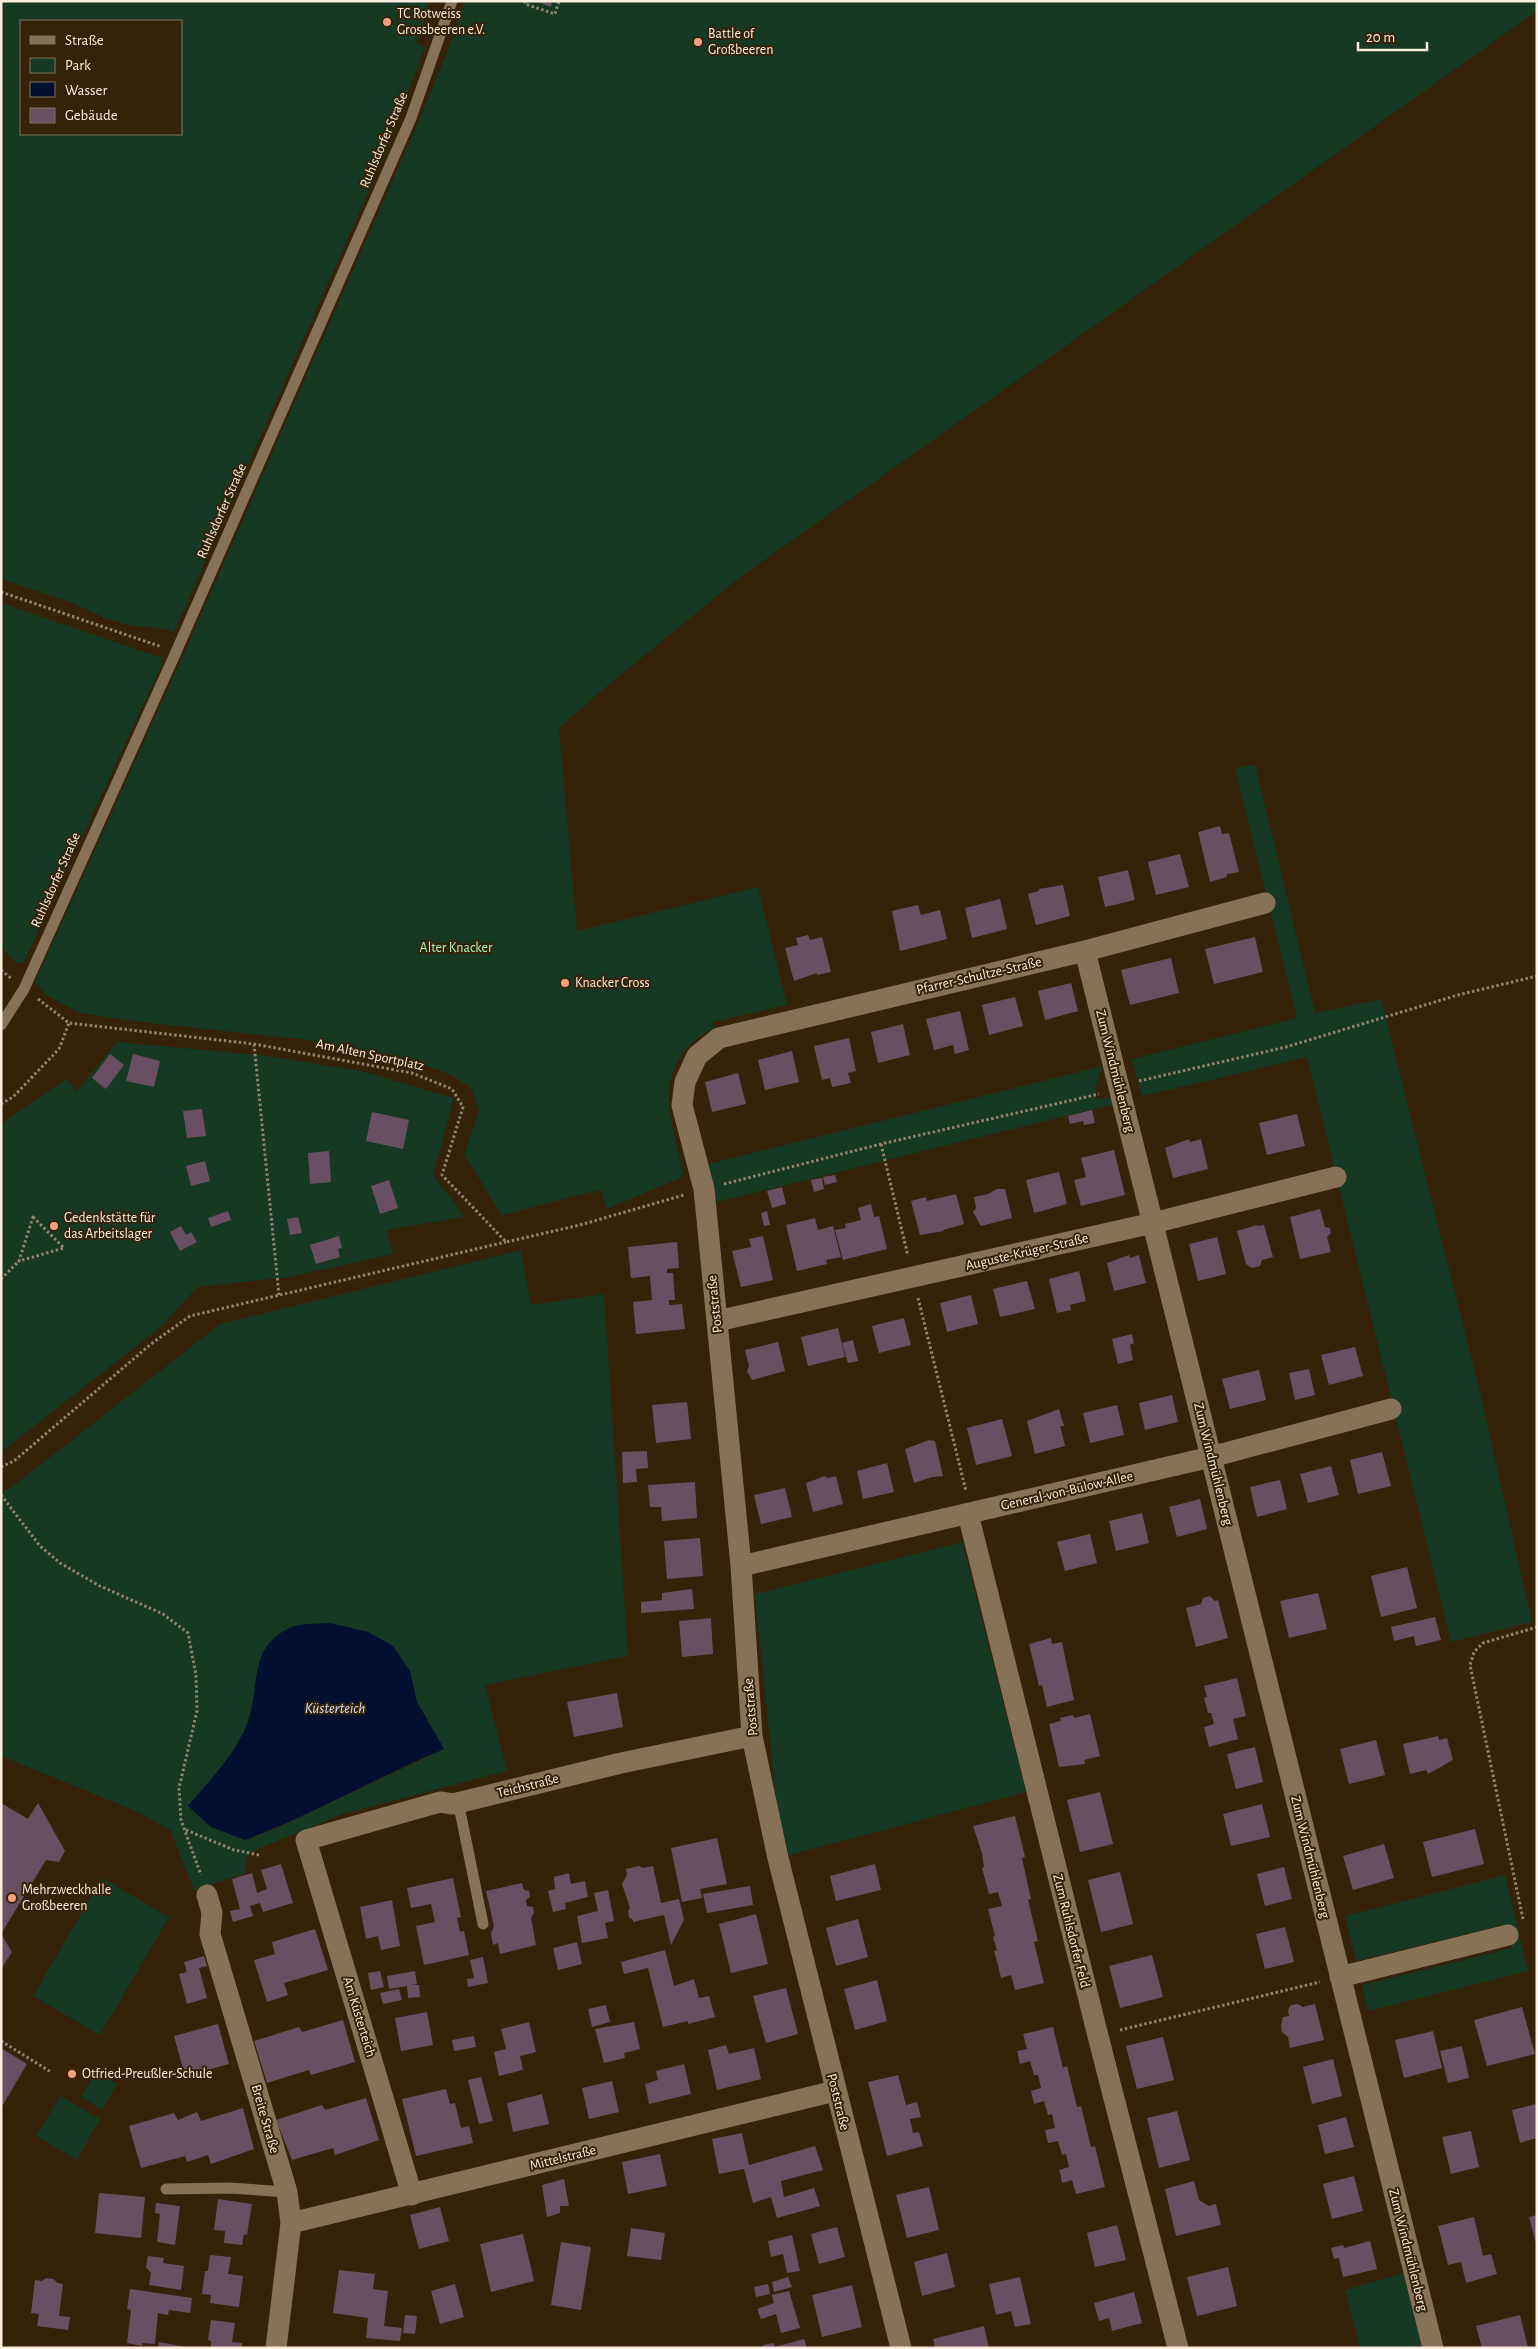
<svg xmlns="http://www.w3.org/2000/svg" width="1538" height="2349" font-family="'Alegreya Sans',sans-serif">
<rect width="100%" height="100%" fill="#352209"/>
<path fill="#153922" fill-rule="evenodd" d="M1 1H429L416 43 425 47 383 159 174 632 158 628 133 626 107 619 73 603 1 579ZM21 21H181V134H21Z
M465 1H1537V11L739 578 607 686 559 728 577 931 758 887 787 1005 713 1022 714 1029C702 1033 693 1041 684 1052 655 1088 675 1132 683 1173L680 1178 607 1209 600 1190 502 1215 464 1155 479 1111 471 1088 451 1075 414 1061 308 1040 141 1022 80 1013 46 995 35 982 183 656 418 123 446 55Z
M1 603 162 658 161 666 23 964 15 962 1 947Z
M1255 764 1315 1013 1381 999 1479 1388 1532 1622 1451 1642 1307 1057 1143 1096 1139 1087 1132 1059 1297 1018 1235 769Z
M117 1042 260 1055 361 1071 454 1098 433 1175 465 1217 386 1230 393 1254 289 1277 197 1287 162 1326 1 1452V1124L66 1079 77 1091Z
M1103 1066 1095 1088 1096 1099 1109 1097 1114 1104 717 1202 709 1164Z
M521 1250 531 1305 604 1294 628 1656 485 1685 507 1771 345 1813 253 1851 246 1858V1873L194 1890 170 1830 138 1812 1 1756V1492L12 1487 220 1324ZM410 1671 417 1702 444 1749 279 1827 245 1840 226 1761 246 1729 254 1697Z
M962 1542 1026 1792 782 1857 755 1594Z
M1505 1875 1528 1971 1368 2011 1362 1985 1512 1948 1508 1924 1356 1961 1345 1916Z
M102 1878 169 1917 100 2035 33 1996Z
M96 2071 117 2084 102 2110 81 2097Z
M60 2096 100 2119 77 2160 36 2136Z
M1404 2273 1422 2348H1360L1345 2290Z"/>
<path fill="#010f31" d="M330 1623 368 1632 393 1646 410 1671 417 1702 444 1749C377 1777 313 1814 245 1840L211 1827 188 1806C208 1782 232 1758 245 1729 263 1692 244 1647 292 1627 302 1623 318 1624 330 1623Z"/>
<path fill="#6a4f63" d="M535 1H552L551 7Z
M1220 826 1222 834 1229 833 1239 872 1227 874V877L1210 882 1198 832Z
M1180 854 1189 887 1156 895 1148 862Z
M1128 870 1135 900 1105 907 1098 877Z
M1063 885 1070 916 1036 925 1028 894 1039 891V889Z
M1000 899 1007 929 972 938 965 908Z
M918 905 921 915 940 910 947 939 900 951 892 911Z
M808 935 810 940 822 937 831 972 817 975V973L794 981 785 948 798 945 796 938Z
M1255 937 1263 972 1214 984 1205 949Z
M1171 958 1179 993 1130 1005 1121 970Z
M1071 983 1078 1011 1045 1020 1038 991Z
M1015 997 1023 1026 989 1035 982 1005Z
M960 1011 969 1050 955 1054 953 1045 934 1050 926 1019Z
M903 1024 910 1055 878 1063 871 1032Z
M849 1038 856 1071 848 1073 851 1083 832 1087 830 1078 822 1080 814 1046Z
M792 1051 799 1082 765 1090 758 1060Z
M110 1054 124 1065 106 1089 92 1078Z
M133 1054 160 1061 154 1087 126 1081Z
M738 1073 746 1104 712 1112 705 1082Z
M202 1109 206 1136 187 1138 183 1111Z
M1092 1110 1095 1123 1084 1125 1083 1121 1070 1124 1068 1116Z
M372 1112 409 1120 403 1149 366 1141Z
M1297 1114 1305 1146 1267 1155 1259 1123Z
M1189 1139 1190 1142 1201 1139 1208 1169 1173 1178 1165 1148Z
M1114 1150 1125 1195 1081 1206 1074 1180 1086 1177 1081 1158Z
M329 1151 331 1182 310 1184 308 1153Z
M205 1161 210 1181 191 1186 186 1166Z
M1059 1172 1067 1204 1034 1213 1026 1180Z
M835 1175 837 1182 825 1185 823 1177Z
M822 1178 824 1189 814 1192 811 1180Z
M389 1180 398 1208 380 1214 371 1186Z
M782 1187 786 1204 772 1208 767 1191Z
M997 1189H1005L1012 1218 981 1226 973 1212 976 1208 974 1197 988 1194Z
M956 1194 964 1224 943 1230 944 1231 920 1235 911 1201 926 1197 927 1201Z
M871 1204 874 1217 879 1216 887 1249 843 1260 835 1230 846 1228 845 1224 861 1220 858 1208Z
M1320 1209 1325 1227 1330 1228 1331 1233 1327 1237 1331 1252 1300 1259 1290 1217Z
M228 1211 231 1220 211 1227 208 1218Z
M767 1211 770 1225 764 1226 761 1213Z
M298 1217 302 1233 290 1235 287 1219Z
M815 1218 818 1230 833 1226 841 1257 826 1260 827 1264 797 1271 786 1225Z
M1257 1225V1226L1264 1225 1273 1257 1262 1260 1260 1266 1252 1268 1246 1264 1237 1231Z
M181 1226 186 1235 191 1232 197 1242 180 1251 170 1232Z
M339 1236 342 1248 338 1249 340 1257 316 1264 310 1245Z
M763 1236 773 1280 741 1287 732 1251 751 1247 749 1239Z
M1217 1237 1226 1274 1198 1281 1189 1244Z
M677 1242 679 1268 667 1269V1273H673L675 1300H669V1305L682 1304 685 1329 636 1334 633 1302 652 1300 650 1276 631 1278 628 1247Z
M1129 1255 1130 1258 1139 1255 1146 1283 1114 1291 1107 1263Z
M1079 1271 1086 1301 1070 1305 1071 1310 1057 1313 1049 1279Z
M1027 1281 1035 1309 1000 1317 993 1289Z
M971 1295 978 1324 947 1332 940 1303Z
M904 1318 911 1345 879 1353 872 1326Z
M838 1328 845 1357 808 1366 801 1337Z
M1132 1334 1134 1343 1130 1345 1133 1360 1118 1364 1112 1339Z
M853 1340 858 1361 848 1363 842 1343Z
M778 1342 785 1371 752 1380 747 1371 749 1366 745 1350Z
M1355 1347 1363 1376 1329 1385 1321 1355Z
M1309 1369 1315 1395 1295 1400 1289 1373Z
M1259 1370 1266 1400 1230 1409 1222 1379Z
M1172 1395 1178 1422 1145 1430 1139 1403Z
M687 1402 691 1439 656 1443 652 1405Z
M1117 1405 1124 1435 1090 1443 1083 1413Z
M1059 1409 1064 1426H1060L1065 1446 1035 1454 1027 1421Z
M1002 1419 1012 1456 976 1465 967 1428Z
M929 1440 935 1441 943 1476 932 1477 914 1483 905 1449Z
M647 1451 648 1468 636 1469 637 1482 623 1483 622 1452Z
M1382 1452 1391 1486 1358 1494 1350 1460Z
M887 1463 894 1492 863 1499 857 1471Z
M1331 1466 1339 1495 1308 1503 1300 1474Z
M825 1476 827 1478 836 1476 843 1504 813 1512 806 1483Z
M1280 1480 1287 1509 1257 1517 1250 1487Z
M695 1482 697 1518 662 1521 661 1507H650L648 1485Z
M785 1488 792 1517 761 1524 754 1495Z
M1200 1499 1207 1529 1177 1537 1169 1507Z
M1142 1513 1149 1543 1116 1551 1109 1521Z
M1090 1534 1097 1563 1065 1571 1057 1542Z
M700 1538 703 1576 667 1579 664 1541Z
M1407 1567 1417 1608 1381 1617 1371 1576Z
M692 1589 694 1609 641 1613V1602L662 1600V1593Z
M1318 1593 1327 1629 1289 1638 1280 1601Z
M1210 1596 1215 1601 1218 1600 1228 1638 1196 1647 1186 1608 1201 1604 1203 1598Z
M1435 1617 1441 1640 1416 1646 1414 1636 1394 1641 1391 1627Z
M711 1618 713 1654 682 1657 679 1621Z
M1051 1638 1052 1644 1062 1642 1074 1700 1047 1707 1042 1685 1039 1686 1029 1644Z
M1237 1678 1246 1716 1233 1719 1238 1739 1209 1747 1204 1727 1214 1724 1211 1713H1208L1204 1698 1207 1697 1204 1686Z
M617 1693 623 1727 574 1737 567 1702Z
M1090 1714 1100 1756 1084 1760 1085 1764 1059 1767 1049 1724 1061 1721 1060 1718 1073 1715 1074 1718Z
M1438 1736 1439 1740 1447 1738 1453 1760 1428 1774 1426 1770 1410 1774 1403 1744Z
M1376 1740 1385 1775 1349 1784 1340 1749Z
M1255 1747 1263 1782 1236 1789 1227 1754Z
M1100 1792 1113 1844 1080 1852 1067 1800Z
M1 1803 28 1819 38 1803 65 1851 59 1862 46 1860 1 1934Z
M1262 1804 1270 1837 1231 1846 1223 1814Z
M1015 1816 1025 1857 1022 1858 1031 1899 1028 1900 1038 1941 1034 1942 1044 1983 1015 1990 1011 1975 1001 1978 998 1965 994 1951 997 1950 993 1937 995 1936 988 1909 1002 1906 998 1892 989 1894 982 1868 984 1867 982 1853 973 1826Z
M1475 1829 1484 1864 1432 1877 1423 1842Z
M717 1838 727 1884 700 1889 702 1898 682 1902 671 1848Z
M1384 1844 1394 1878 1353 1890 1343 1856Z
M281 1864 293 1903 263 1912 260 1903 250 1906 253 1916 233 1922 230 1911 240 1909 232 1879 252 1873 257 1893 267 1889 261 1870Z
M875 1864 881 1890 836 1901 830 1876Z
M639 1866 643 1868 653 1866 661 1903 679 1899 684 1920 671 1945 664 1915 633 1922V1920L629 1917 628 1911 630 1908 622 1884 627 1875 626 1869Z
M1284 1867 1292 1899 1265 1906 1257 1874Z
M1120 1872 1133 1924 1101 1932 1088 1880Z
M569 1873 571 1884 585 1881 588 1897 565 1903 566 1909 553 1912 548 1891 555 1889 554 1877Z
M453 1878 461 1917 457 1918 460 1932 464 1931 469 1955 424 1965 416 1926 435 1922 431 1904 411 1908 407 1888Z
M522 1883 524 1890 529 1891 530 1897 526 1900 527 1906 533 1907 534 1913 531 1918 536 1945 500 1954 498 1943 493 1945 491 1933 494 1926 486 1891Z
M750 1886 753 1905 707 1913 703 1894Z
M608 1890 614 1921 605 1923 608 1938 582 1943 577 1916 598 1911 594 1893Z
M392 1900 400 1946 381 1950 378 1936 366 1939 360 1907Z
M756 1914 768 1964 731 1973 719 1924Z
M858 1919 868 1957 836 1966 826 1928Z
M1285 1927 1294 1962 1265 1969 1256 1934Z
M315 1929 328 1970 284 1983 288 1995 267 2002 254 1960 275 1954 272 1942Z
M1 1934 12 1952 1 1969Z
M577 1942 582 1964 558 1970 553 1948Z
M665 1950 674 1986 694 1979 699 1998 709 1996 715 2017 688 2024V2021L663 2027 648 1968 624 1974 621 1962Z
M1152 1955 1163 1997 1120 2008 1109 1966Z
M204 1956 207 1966 199 1968 207 1998 187 2004 179 1974 187 1972 184 1962Z
M483 1957 488 1983 468 1987 467 1979 474 1978 470 1960Z
M380 1971 384 1987 371 1990 368 1973Z
M415 1971 417 1984 411 1985H419L420 1997 408 1998 407 1986 389 1989 387 1976Z
M877 1980 887 2021 855 2030 844 1989Z
M786 1988 798 2034 766 2043 753 1996Z
M399 1989 402 2000 383 2004 380 1993Z
M1298 2004 1303 2007 1315 2004 1324 2040 1290 2048 1288 2037 1282 2032 1281 2026 1283 2017 1289 2016 1288 2010 1291 2005Z
M606 2005 610 2022 592 2027 588 2009Z
M1522 2007 1535 2054 1487 2066 1474 2020Z
M427 2012 433 2045 401 2051 395 2018Z
M343 2020 355 2062 311 2075 309 2070 267 2083 254 2041 299 2027 302 2032Z
M529 2022 536 2052 520 2056 523 2070 499 2076 494 2052 506 2049 501 2029Z
M634 2022 640 2049 624 2053 625 2058 604 2063 595 2029Z
M218 2024 229 2064 185 2076 174 2036Z
M1053 2027 1063 2068 1067 2066 1077 2107 1081 2106 1091 2147 1095 2146 1105 2187 1076 2194 1072 2180 1062 2183 1061 2176 1059 2170 1069 2167 1066 2154 1062 2155 1058 2141 1048 2143 1045 2130 1055 2128 1052 2114 1048 2115 1044 2101 1034 2104 1031 2091 1041 2088 1038 2075H1034L1030 2061 1020 2064 1017 2051 1027 2049 1023 2034Z
M1433 2031 1442 2068 1404 2078 1395 2040Z
M474 2036 476 2047 454 2051 452 2040Z
M1163 2037 1174 2080 1137 2089 1126 2046Z
M726 2045 729 2054 754 2048 761 2079 717 2090 708 2050Z
M1462 2046 1469 2078 1448 2083 1440 2051Z
M1 2048 27 2064 1 2108Z
M1333 2059 1342 2096 1312 2104 1303 2067Z
M684 2064 691 2094 649 2104 645 2084 658 2080 656 2071Z
M898 2075 906 2105 917 2102 921 2117 910 2119 913 2133 919 2132 923 2146 887 2156 868 2082Z
M481 2077 493 2121 479 2124 468 2080Z
M612 2081 619 2112 589 2119 582 2088Z
M446 2089 450 2104 455 2103 461 2128 469 2126 473 2143 416 2156 402 2099Z
M542 2094 549 2124 513 2132 507 2103Z
M366 2098 379 2140 335 2155 333 2148 292 2160 276 2120 322 2105 325 2110Z
M1537 2104V2138L1520 2143 1512 2110Z
M243 2108 254 2149 211 2164 208 2155 187 2162 185 2156 141 2168 129 2126 174 2113 178 2120 197 2112 201 2121Z
M1177 2111 1190 2160 1159 2168 1147 2118Z
M1346 2117 1354 2147 1325 2154 1318 2125Z
M1471 2131 1479 2167 1451 2174 1442 2137Z
M742 2133 749 2165 815 2146 823 2170 781 2181 784 2197 814 2188 820 2206 777 2218 771 2197 753 2203 744 2169 719 2174 712 2139Z
M660 2154 667 2186 628 2194 622 2162Z
M1354 2176 1363 2211 1332 2219 1323 2184Z
M564 2179 569 2206H560V2213L547 2217 542 2185Z
M1194 2181 1199 2200 1209 2206 1216 2204 1221 2225 1176 2236 1165 2189Z
M929 2187 939 2230 907 2238 896 2195Z
M99 2193 145 2197 141 2238 95 2233Z
M218 2199 252 2204 247 2235 244 2234 242 2245 224 2243 225 2231 214 2230Z
M156 2203 180 2206 175 2245 157 2242 160 2214 155 2213Z
M440 2207 449 2241 419 2249 410 2215Z
M1537 2215V2243H1536L1529 2217Z
M1474 2217 1483 2256 1491 2254 1497 2274 1466 2283 1461 2262 1448 2265 1438 2226Z
M1117 2225 1126 2260 1095 2267 1087 2233Z
M837 2227 845 2257 819 2264 811 2234Z
M631 2228 665 2233 661 2260 627 2256Z
M523 2234 534 2281 491 2292 480 2244Z
M792 2235 800 2271 787 2273 783 2254 771 2257 768 2241Z
M1370 2241 1377 2269 1343 2277 1339 2258 1334 2259 1331 2248 1343 2245 1344 2248Z
M561 2242 591 2247 581 2310 551 2305Z
M947 2253 955 2287 922 2296 914 2262Z
M210 2255 231 2257 228 2274 243 2276 239 2307 210 2303 211 2295 202 2294 205 2271H208Z
M148 2256 164 2258 163 2263 184 2266 181 2290 149 2285 151 2273 146 2267Z
M1228 2267 1237 2306 1197 2316 1187 2277Z
M339 2270 375 2274 373 2289 388 2291 384 2326 402 2328 400 2341 366 2338 368 2318 333 2313Z
M788 2277 792 2287 774 2292 772 2282Z
M1020 2277 1031 2324 1015 2327 1011 2311 996 2315 989 2284Z
M46 2278 54 2279 57 2283 63 2284 59 2316 70 2317 68 2330 37 2326 39 2314 31 2313 35 2280 42 2281Z
M455 2284 464 2317 440 2324 431 2291Z
M768 2284 770 2294 756 2297 754 2287Z
M852 2285 862 2327 822 2337 812 2295Z
M130 2289 192 2298 190 2313 169 2310 168 2315 158 2313 155 2344 142 2343V2346L127 2343 131 2310 127 2309Z
M789 2291 800 2328 781 2333 776 2314 761 2319 757 2309 774 2303 772 2295Z
M1134 2292 1142 2323 1112 2331 1109 2318 1099 2321 1094 2303Z
M405 2315 417 2316 415 2334 403 2333Z
M1520 2315 1528 2348H1482L1476 2326Z
M211 2320 235 2323 232 2342 242 2343V2348H211V2341L208 2340Z
M984 2326 989 2348H935L933 2339Z
M804 2339 807 2348H763V2345L774 2343 775 2347Z
M159 2342 186 2347V2348H158Z"/>
<g fill="none" stroke-linecap="round" stroke-linejoin="round">
<path stroke="#92826e" stroke-width="3" stroke-dasharray="2.5 2.5" stroke-linecap="butt" d="M525 1V4L555 14 559 1
M1 592 162 647
M1 970 12 979
M38 999 69 1023 254 1044 412 1073 452 1089 463 1107 442 1175 506 1242 580 1225 684 1195
M254 1044 279 1295
M1139 1081 1286 1047 1458 995 1537 976
M1 1104 13 1097 59 1049 69 1023
M881 1144 908 1256
M724 1184 881 1144 1099 1094
M33 1217 64 1248 19 1261Z
M1 1279 19 1261
M918 1298 966 1491
M1 1467 14 1461 151 1344 190 1316 506 1242
M1 1495 40 1546 60 1563 100 1586 163 1614 188 1633 196 1675 197 1711 179 1788 181 1820 201 1875
M186 1830 234 1850 259 1855
M1523 1919 1470 1665 1474 1652 1483 1643 1537 1627
M1120 2030 1320 1982
M1 2041 51 2072"/>
<path stroke="#877157" stroke-width="11" d="M1 1025 24 989 176 652 411 118 452 1
M453 1804 460 1811 483 1924
M166 2189 230 2188 287 2192"/>
<path stroke="#877157" stroke-width="21" d="M1085 951 1433 2348
M717 1321 1153 1223 1336 1177
M968 1514 1098 2036 1178 2348
M741 1566 1211 1457 1391 1409
M207 1895 212 1913 210 1934 287 2192 291 2223 276 2348
M1340 1977 1508 1935
M412 2195 306 1840 440 1802 453 1804 621 1763 752 1736
M291 2223 835 2091
M901 2348 778 1858 752 1736 741 1566 704 1189 682 1105 685 1082 697 1056 719 1038 1085 951 1265 903"/>
</g>
<g fill="#f39f82" stroke="#352209" stroke-width="2">
<circle cx="387" cy="22" r="5"/>
<circle cx="698" cy="42" r="5"/>
<circle cx="565" cy="983" r="5"/>
<circle cx="54" cy="1226" r="5"/>
<circle cx="12" cy="1898" r="5"/>
<circle cx="72" cy="2074" r="5"/>
</g>
<g text-anchor="middle" dominant-baseline="central" stroke-width="4" stroke-linejoin="round" paint-order="stroke">
<g font-size="14" fill="#fbeedf" stroke="#352209" text-anchor="start">
<text x="397" y="14">TC Rotweiss<tspan x="397" dy="16">Grossbeeren e.V.</tspan></text>
<text x="708" y="34">Battle of<tspan x="708" dy="16">Großbeeren</tspan></text>
<text x="575" y="983">Knacker Cross</text>
<text x="64" y="1218">Gedenkstätte für<tspan x="64" dy="16">das Arbeitslager</tspan></text>
<text x="22" y="1890">Mehrzweckhalle<tspan x="22" dy="16">Großbeeren</tspan></text>
<text x="82" y="2074">Otfried-Preußler-Schule</text>
</g>
<g font-size="14" fill="#fbeedf" stroke="#352209">
<text transform="translate(384 140) rotate(-67)">Ruhlsdorfer Straße</text>
<text transform="translate(222 511) rotate(-66)">Ruhlsdorfer Straße</text>
<text transform="translate(56 880) rotate(-66)">Ruhlsdorfer Straße</text>
<text transform="translate(979 976) rotate(-13)">Pfarrer-Schultze-Straße</text>
<text transform="translate(370 1055) rotate(12)">Am Alten Sportplatz</text>
<text transform="translate(1115 1071) rotate(76)">Zum Windmühlenberg</text>
<text transform="translate(1027 1252) rotate(-13)">Auguste-Krüger-Straße</text>
<text transform="translate(715 1304) rotate(-96)">Poststraße</text>
<text transform="translate(1213 1464) rotate(76)">Zum Windmühlenberg</text>
<text transform="translate(1067 1491) rotate(-13)">General-von-Bülow-Allee</text>
<text transform="translate(751 1707) rotate(-95)">Poststraße</text>
<text transform="translate(528 1786) rotate(-14)">Teichstraße</text>
<text transform="translate(1310 1857) rotate(76)">Zum Windmühlenberg</text>
<text transform="translate(1071 1931) rotate(76)">Zum Ruhlsdorfer Feld</text>
<text transform="translate(359 2017) rotate(73)">Am Küsterteich</text>
<text transform="translate(838 2102) rotate(76)">Poststraße</text>
<text transform="translate(265 2119) rotate(74)">Breite Straße</text>
<text transform="translate(563 2158) rotate(-14)">Mittelstraße</text>
<text transform="translate(1408 2250) rotate(76)">Zum Windmühlenberg</text>
</g>
<g font-size="14" fill="#acf5c1" stroke="#352209">
<text x="456" y="948">Alter Knacker</text>
</g>
<g font-size="15" font-style="italic" fill="#d1e1fc" stroke="#352209">
<text x="335" y="1708">Küsterteich</text>
</g>
</g>
<rect width="1538" height="2349" fill="none" stroke="#fbeedf" stroke-width="5"/>
<rect x="20" y="20" width="162" height="115" fill="#352209" stroke="#84745f"/>
<rect x="30" y="36" width="25" height="8" fill="#877157" stroke="#84745f"/>
<text x="65" y="45" font-size="15" fill="#fbeedf">Straße</text>
<rect x="30" y="58" width="25" height="15" fill="#153922" stroke="#84745f"/>
<text x="65" y="70" font-size="15" fill="#fbeedf">Park</text>
<rect x="30" y="82" width="25" height="15" fill="#010f31" stroke="#84745f"/>
<text x="65" y="95" font-size="15" fill="#fbeedf">Wasser</text>
<rect x="30" y="108" width="25" height="15" fill="#6a4f63" stroke="#84745f"/>
<text x="65" y="120" font-size="15" fill="#fbeedf">Gebäude</text>
<path d="M1358 42v8h69v-8" fill="none" stroke="#fbeedf" stroke-width="2.5"/>
<text x="1366" y="42" font-size="15" fill="#fbeedf" stroke="#352209" stroke-width="4" paint-order="stroke">20 m</text>
</svg>
